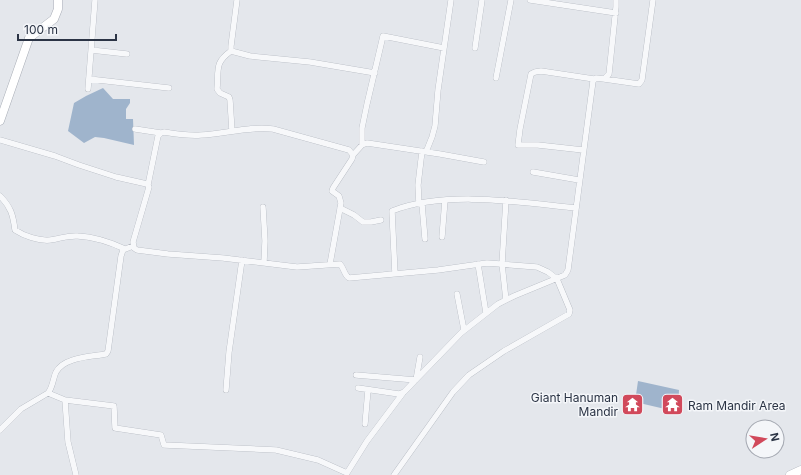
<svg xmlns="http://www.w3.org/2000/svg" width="801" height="475" font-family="Inter,sans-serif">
<rect width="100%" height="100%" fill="#e4e7ec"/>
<path fill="#9fb4cc" d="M103 88 113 99H130V103L126 109V119H133L134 145 104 138 95 137 84 143 68 131 74 103 86 96Z
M638 381 679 390 678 412 635 402Z"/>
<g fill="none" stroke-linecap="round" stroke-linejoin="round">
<defs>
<path id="street" d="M530 0 616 13
M475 48 482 0
M91 50 127 54
M231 51V46L237 0
M496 78 511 0
M89 79 169 88
M604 79 639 84 642 80 653 0
M88 89 95 0
M135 129 161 133
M232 131 230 100 229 97 220 93 217 89C219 70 214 63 231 51L250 56 310 62 375 73
M0 140 55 156 79 165 116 177 147 184 149 187 133 242 134 248 137 250 168 254 223 258 297 267 340 264C344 268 344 275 349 278L438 270 487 263 537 267 548 272 557 279 570 310 569 314 504 351 469 375 453 392 394 475
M362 145V128L367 104 383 36 444 48
M583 150 538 145H518L520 129 531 74 535 72 541 71 594 79
M426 152 432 137 435 126 438 90 451 0
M353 155 362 145 367 143 440 154 484 162
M533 172 579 180
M148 185 158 136 161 133 164 132C176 134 189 136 201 135 225 134 249 126 273 129L349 150 353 155 352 159 333 188 332 191 339 196 341 203 330 264
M0 196C11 207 13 215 15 230 24 236 39 241 50 240 60 239 68 235 78 236 95 237 110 242 125 249
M506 200 502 264 506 300
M419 204 418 185 422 151
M422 204 425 239
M263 207 265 241 264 262
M340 208 354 215 363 222H371L381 220
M442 237 445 200
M478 264 486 313
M395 274 392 211C446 190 519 202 575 208
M457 294 464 330
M356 375 416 380 420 357
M358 388 399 394 404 392 461 333 498 304 514 296 565 275 568 270 593 81 596 78 604 79 609 74 616 7V0
M226 390 229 352 242 260
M48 393 65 400 68 442 76 475
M65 400 114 406 115 428 161 435 164 445 276 450 318 460 347 473 367 441 403 393
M365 424 368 390
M0 430 21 409 48 393C53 387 53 378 56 372 64 357 90 357 106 354L108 351 121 256 123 250 133 246"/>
<path id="secondary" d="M0 121 29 38 54 19 58 9V0
M790 475 801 470"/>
</defs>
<use href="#street" stroke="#a9aeb7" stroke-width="6"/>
<use href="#secondary" stroke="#a9aeb7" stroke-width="9"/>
<use href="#street" stroke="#f7f8fa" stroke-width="5.5"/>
<use href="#secondary" stroke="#fff" stroke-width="8"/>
</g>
<defs>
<symbol id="temple-square" viewBox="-11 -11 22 22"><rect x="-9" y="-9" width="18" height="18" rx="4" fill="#d1495b" stroke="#f4f6f9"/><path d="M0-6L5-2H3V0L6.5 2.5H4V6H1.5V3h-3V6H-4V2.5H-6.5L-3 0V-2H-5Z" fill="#fff"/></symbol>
</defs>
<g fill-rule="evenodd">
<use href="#temple-square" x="620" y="392" width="25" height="25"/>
<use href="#temple-square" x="660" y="392" width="25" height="25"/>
</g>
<g text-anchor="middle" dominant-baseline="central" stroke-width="3" stroke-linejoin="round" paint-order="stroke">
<g font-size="12" fill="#2b3445" stroke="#f4f6f9" text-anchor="end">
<text x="618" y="397">Giant Hanuman<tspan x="618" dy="14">Mandir</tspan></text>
<text x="688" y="405" text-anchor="start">Ram Mandir Area</text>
</g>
</g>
<g transform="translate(765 439) rotate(78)"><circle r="19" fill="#f4f6f9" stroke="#a4a8b1"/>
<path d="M0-3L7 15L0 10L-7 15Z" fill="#d1495b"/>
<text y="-6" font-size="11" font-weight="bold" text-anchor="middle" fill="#2b3445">N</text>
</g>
<path d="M18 34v6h98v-6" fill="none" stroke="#2b3445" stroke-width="2"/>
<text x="24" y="34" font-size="12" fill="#2b3445" stroke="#f4f6f9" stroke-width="3" paint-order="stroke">100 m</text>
</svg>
